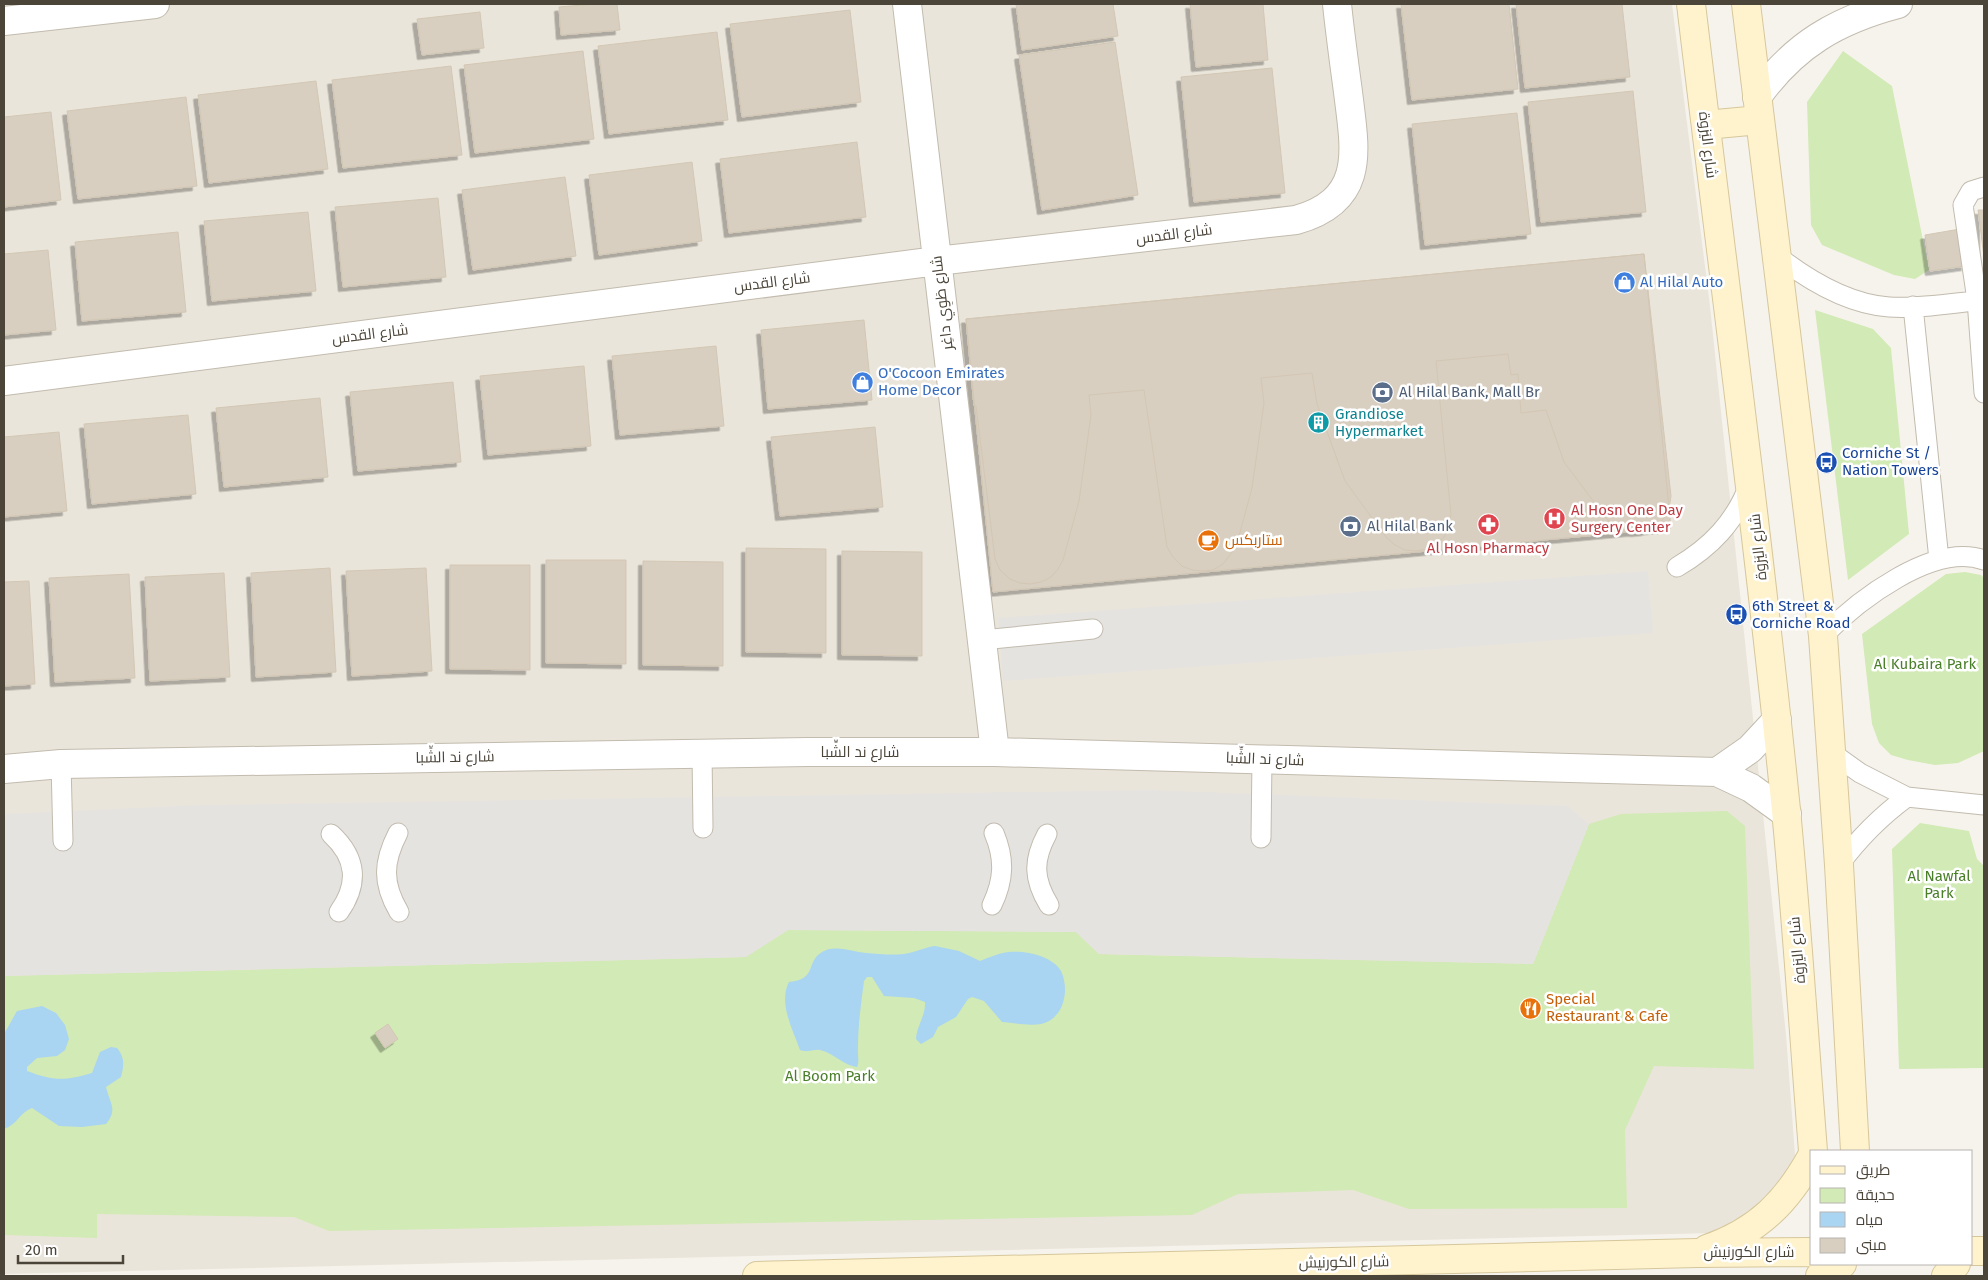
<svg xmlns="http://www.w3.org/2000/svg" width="1988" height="1280" font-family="'Fira Sans',Cairo,sans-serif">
<defs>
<filter id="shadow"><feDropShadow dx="-4.5" dy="4.5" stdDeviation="0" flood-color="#0004"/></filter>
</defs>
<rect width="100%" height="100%" fill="#f6f3ec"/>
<path fill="#eae5da" d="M4 4H1672L1710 306 1786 1035 1796 1168 1753 1213 1714 1233 4 1274Z"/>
<path fill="#d2eab5" d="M1843 51 1892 86 1929 270 1915 279 1894 275 1822 245 1811 225 1807 102Z
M1815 310 1873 329 1891 348 1909 534 1848 580Z
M1965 572 1981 575 1984 578V751L1958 763 1935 765 1908 760 1891 755 1879 743 1872 724 1862 634 1946 574Z
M1727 811 1745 826 1754 1069 1654 1066 1625 1130 1627 1208 1409 1209 1353 1190 1238 1194 1192 1215 329 1231 294 1217 97 1214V1238L4 1235V976L745 957 788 930 1076 932 1099 954 1533 964 1589 824 1621 814Z
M1920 823 1969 831 1977 859 1984 866V1068L1899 1069 1892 849Z"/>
<path fill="#e5e3e0" d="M1648 571 1653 633 1003 681 998 618Z
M1151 790 1568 806 1589 824 1533 964 1099 954 1076 932 788 930 746 957 4 976V814L203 805Z"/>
<path fill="#a9d4f2" d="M935 946 959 951 980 961C990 957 999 953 1009 952 1025 950 1053 956 1061 971 1070 990 1064 1019 1041 1024 1029 1026 1014 1023 1002 1022L984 1001 972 997 968 999 956 1017 938 1027 933 1037 921 1044 916 1039C917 1025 926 1015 925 1002L914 998 884 996 872 977H867L864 981C861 1003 858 1025 858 1048 857 1054 860 1060 857 1067 844 1066 834 1053 820 1050 813 1049 808 1053 800 1050 793 1030 778 1003 789 982 819 979 804 961 824 951 837 945 853 952 866 953 879 954 897 956 909 953 918 951 926 947 935 946Z
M42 1006 56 1013 65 1025 69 1039 65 1050 57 1056 37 1058 27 1067V1071C53 1081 65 1081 92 1073L100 1052 111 1047 117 1048C125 1058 124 1065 121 1077L106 1087C110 1104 118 1109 106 1124L82 1127 59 1126 32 1108C20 1112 17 1125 4 1129V1034L17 1011Z"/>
<path fill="#d8cfc1" stroke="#d3c7b4" filter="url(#shadow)" d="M594 4H617L620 30 561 35 559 7Z
M1016 4H1113L1118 36 1022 50Z
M1190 4H1263L1268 60 1196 67Z
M1401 4H1509L1518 89 1412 100Z
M1516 4H1622L1630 77 1525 88Z
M850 10 861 102 742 117 730 24Z
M480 12 484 48 422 55 417 19Z
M717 32 728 120 609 134 598 46Z
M1115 42 1138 195 1042 210 1019 55Z
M583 51 594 139 475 153 464 65Z
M451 66 462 155 343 168 332 80Z
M1272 68 1285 193 1194 202 1181 77Z
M316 81 328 169 209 183 198 95Z
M1633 91 1646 212 1541 222 1528 102Z
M186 97 197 186 78 199 67 111Z
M51 112 61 200 4 207V117Z
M1517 113 1531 234 1425 245 1412 124Z
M857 142 866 217 729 233 720 159Z
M692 162 702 241 599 255 589 175Z
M565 177 576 256 473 270 462 190Z
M438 198 446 277 343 287 335 207Z
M1978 210H1984V257Z
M308 212 316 291 212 301 204 221Z
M1960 229 1966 266 1930 271 1925 235Z
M178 232 186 312 82 321 75 242Z
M48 250 56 330 4 335V254Z
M1644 254 1671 496 1669 509 1664 518 1656 526 1646 531 1636 532 1625 531 1615 527 1606 518 1564 462 1546 410 1521 413 1518 374 1511 375 1508 354 1436 361 1451 515 1449 527 1444 537 1436 544 1427 549 1416 551 1405 550 1395 545 1386 537 1345 481 1317 404 1312 373 1261 378 1264 403 1252 488 1236 547 1223 564 1213 570 1203 571 1192 570 1182 566 1173 557 1167 547 1144 390 1089 395 1091 415 1079 501 1063 560 1058 569 1051 577 1041 582 1030 584 1020 583 1010 579 1000 570 995 559 976 406H974L966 319Z
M1644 254 1671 528 993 592 966 319Z
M864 320 872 400 768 409 761 330Z
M716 346 724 426 620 435 612 356Z
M584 366 591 446 488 455 480 376Z
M453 382 461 462 358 471 350 392Z
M320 398 328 477 224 487 216 408Z
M188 415 196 494 92 504 84 424Z
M875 427 883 507 780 516 771 437Z
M59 432 67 511 4 517V437Z
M746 548 826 549V653L746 652Z
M842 551 922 552V656L842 655Z
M546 560H626V664L546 663Z
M643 561 723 562V666L643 665Z
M450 565H530V670L450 669Z
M330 568 336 672 256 677 251 573Z
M426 568 432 671 352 676 346 571Z
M224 573 230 677 150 681 145 577Z
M129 574 135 678 55 682 49 578Z
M29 581 35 684 4 686V582Z
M388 1024 398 1039 385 1048 375 1033Z"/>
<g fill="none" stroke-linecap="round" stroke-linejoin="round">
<defs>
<path id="lane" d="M1984 187 1971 191 1963 205 1977 300 1984 393
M1776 255C1808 280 1847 304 1889 307 1920 309 1953 303 1984 300
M1913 306 1939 560
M1677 567C1711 547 1735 522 1749 485
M1823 636C1857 601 1933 542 1984 560
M982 640 1093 629
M702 753 703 828
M1832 753 1860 773 1907 797 1984 805
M61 764 63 841
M398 833C383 862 382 883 399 912
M331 834C357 858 359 884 339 912
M1047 834C1033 860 1033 879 1049 905
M1261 838 1262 759
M1839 865C1859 838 1881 816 1907 797
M992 905C1004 880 1005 859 994 833"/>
<path id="street" d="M907 4 995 752
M4 21 155 4
M1757 97C1794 45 1837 20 1898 4
M4 381 937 261 1296 220C1367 200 1355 150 1348 92 1344 62 1340 33 1337 4
M4 769 61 764 808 752H995L1717 772 1751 788 1787 814
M1717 772 1750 749 1777 720"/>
<path id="secondary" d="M1691 4C1723 273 1759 541 1786 810 1797 924 1804 1038 1813 1151
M1746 4 1823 636 1839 865 1855 1151
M1706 125 1759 120
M1707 1249C1758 1231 1787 1202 1812 1156
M1972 1251H1984
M757 1276 1697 1253 1812 1252
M1820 1276 1842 1264
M1946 1276 1956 1264"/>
</defs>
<use href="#lane" stroke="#c2bbae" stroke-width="21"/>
<use href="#street" stroke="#c2bbae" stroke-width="30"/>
<use href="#secondary" stroke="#d6c79b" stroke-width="30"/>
<use href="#lane" stroke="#fff" stroke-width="19"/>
<use href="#street" stroke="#fff" stroke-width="28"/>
<use href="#secondary" stroke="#fff3cd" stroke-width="28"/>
</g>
<defs>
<symbol id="shop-disc" viewBox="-11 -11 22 22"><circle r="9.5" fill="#3f7fe0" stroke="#fff"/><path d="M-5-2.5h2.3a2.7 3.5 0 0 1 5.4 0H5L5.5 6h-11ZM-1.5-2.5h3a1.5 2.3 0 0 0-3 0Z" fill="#fff"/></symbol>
<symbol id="bank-disc" viewBox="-11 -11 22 22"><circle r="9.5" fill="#5c6f8a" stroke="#fff"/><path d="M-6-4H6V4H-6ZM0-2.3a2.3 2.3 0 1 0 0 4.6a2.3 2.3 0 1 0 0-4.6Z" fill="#fff"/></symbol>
<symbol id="building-disc" viewBox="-11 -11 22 22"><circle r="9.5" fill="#0f9aa8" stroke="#fff"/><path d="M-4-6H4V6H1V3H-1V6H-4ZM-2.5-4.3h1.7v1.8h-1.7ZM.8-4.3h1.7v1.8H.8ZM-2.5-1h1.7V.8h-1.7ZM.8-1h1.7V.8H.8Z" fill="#fff"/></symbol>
<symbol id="bus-disc" viewBox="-11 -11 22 22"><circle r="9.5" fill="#1a4fb4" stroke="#fff"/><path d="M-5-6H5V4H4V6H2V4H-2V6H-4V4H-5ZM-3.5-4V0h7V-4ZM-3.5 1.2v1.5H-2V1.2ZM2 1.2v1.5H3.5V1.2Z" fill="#fff"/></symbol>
<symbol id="hospital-disc" viewBox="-11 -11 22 22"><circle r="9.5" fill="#e0444e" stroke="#fff"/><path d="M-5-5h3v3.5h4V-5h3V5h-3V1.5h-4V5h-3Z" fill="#fff"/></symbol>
<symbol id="pharmacy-disc" viewBox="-11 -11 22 22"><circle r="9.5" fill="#e0444e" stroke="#fff"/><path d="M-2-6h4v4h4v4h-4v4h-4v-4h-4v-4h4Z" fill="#fff"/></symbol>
<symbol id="cafe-disc" viewBox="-11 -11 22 22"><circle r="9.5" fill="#e8710a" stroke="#fff"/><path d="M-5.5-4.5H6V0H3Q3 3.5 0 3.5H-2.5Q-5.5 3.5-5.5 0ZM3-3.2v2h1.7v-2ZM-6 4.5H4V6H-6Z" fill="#fff"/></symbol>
<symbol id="restaurant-disc" viewBox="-11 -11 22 22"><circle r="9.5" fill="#e8710a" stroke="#fff"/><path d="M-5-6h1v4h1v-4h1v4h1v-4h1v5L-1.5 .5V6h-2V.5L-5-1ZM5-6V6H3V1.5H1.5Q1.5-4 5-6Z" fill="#fff"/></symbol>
</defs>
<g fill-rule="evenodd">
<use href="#shop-disc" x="1612" y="270" width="25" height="25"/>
<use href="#shop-disc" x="850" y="370" width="25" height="25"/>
<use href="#bank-disc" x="1370" y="380" width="25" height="25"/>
<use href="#building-disc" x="1306" y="410" width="25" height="25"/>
<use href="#bus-disc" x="1814" y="450" width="25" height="25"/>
<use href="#hospital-disc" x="1542" y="506" width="25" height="25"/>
<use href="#pharmacy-disc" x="1476" y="512" width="25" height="25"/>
<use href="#bank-disc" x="1338" y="514" width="25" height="25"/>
<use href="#cafe-disc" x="1196" y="528" width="25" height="25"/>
<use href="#bus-disc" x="1724" y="602" width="25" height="25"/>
<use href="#restaurant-disc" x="1518" y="996" width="25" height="25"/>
</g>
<g text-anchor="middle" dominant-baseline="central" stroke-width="5" stroke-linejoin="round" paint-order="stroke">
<g font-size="15" fill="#4b4439" stroke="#fff">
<text transform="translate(1708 145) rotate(83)">شارع اليَزوة</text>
<text transform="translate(1174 234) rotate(-7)">شارع القدس</text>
<text transform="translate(772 282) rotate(-7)">شارع القدس</text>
<text transform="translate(942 303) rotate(-97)">شارع طَوِي داغِر</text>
<text transform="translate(370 334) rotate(-7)">شارع القدس</text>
<text transform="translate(1758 547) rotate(-96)">شارع اليَزوة</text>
<text x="860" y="752">شارع ند الشِّبا</text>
<text transform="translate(455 757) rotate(-1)">شارع ند الشِّبا</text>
<text transform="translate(1265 759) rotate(2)">شارع ند الشِّبا</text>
<text transform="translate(1797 950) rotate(-95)">شارع اليَزوة</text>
<text x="1749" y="1252">شارع الكورنيش</text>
<text transform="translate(1344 1262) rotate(-1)">شارع الكورنيش</text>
</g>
<g font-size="15" fill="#366cbe" stroke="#fff" text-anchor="start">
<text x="1640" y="282">Al Hilal Auto</text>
<text x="878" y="373">O'Cocoon Emirates<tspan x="878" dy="17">Home Decor</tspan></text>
</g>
<g font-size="15" fill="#4e5e75" stroke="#fff" text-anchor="start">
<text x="1399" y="392">Al Hilal Bank, Mall Br</text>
<text x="1367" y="526">Al Hilal Bank</text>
</g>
<g font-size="15" fill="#0d838f" stroke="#fff" text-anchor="start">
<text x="1335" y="414">Grandiose<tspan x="1335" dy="17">Hypermarket</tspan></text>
</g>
<g font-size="15" fill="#164399" stroke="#fff" text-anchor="start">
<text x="1842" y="453">Corniche St /<tspan x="1842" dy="17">Nation Towers</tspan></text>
<text x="1752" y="606">6th Street &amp;<tspan x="1752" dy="17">Corniche Road</tspan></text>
</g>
<g font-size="15" fill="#be3a42" stroke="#fff" text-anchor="start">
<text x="1571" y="510">Al Hosn One Day<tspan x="1571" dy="17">Surgery Center</tspan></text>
<text x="1488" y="548" text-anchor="middle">Al Hosn Pharmacy</text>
</g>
<g font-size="15" fill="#c56008" stroke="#fff" text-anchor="start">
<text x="1225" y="540">ستاربكس</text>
<text x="1546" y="999">Special<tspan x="1546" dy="17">Restaurant &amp; Cafe</tspan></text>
</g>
<g font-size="15" fill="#4a7f2a" stroke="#fff">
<text x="1925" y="664">Al Kubaira Park</text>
<text x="1939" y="876">Al Nawfal<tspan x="1939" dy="17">Park</tspan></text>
<text x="830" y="1076">Al Boom Park</text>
</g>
</g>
<rect width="1988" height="1280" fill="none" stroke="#4b4439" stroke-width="10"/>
<rect x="1810" y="1150" width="162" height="115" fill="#ffffff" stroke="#b7b4b0"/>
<rect x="1820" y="1166" width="25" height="8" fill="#fff3cd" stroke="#b7b4b0"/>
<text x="1856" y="1175" font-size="15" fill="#4b4439">طريق</text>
<rect x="1820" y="1188" width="25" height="15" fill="#d2eab5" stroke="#b7b4b0"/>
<text x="1856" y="1200" font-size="15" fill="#4b4439">حديقة</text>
<rect x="1820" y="1212" width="25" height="15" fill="#a9d4f2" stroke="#b7b4b0"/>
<text x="1856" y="1225" font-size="15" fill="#4b4439">مياه</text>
<rect x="1820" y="1238" width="25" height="15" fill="#d8cfc1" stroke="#b7b4b0"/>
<text x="1856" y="1250" font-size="15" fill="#4b4439">مبنى</text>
<path d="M18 1255v8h105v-8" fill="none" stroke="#4b4439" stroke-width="2.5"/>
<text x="25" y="1255" font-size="15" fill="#4b4439" stroke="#ffffff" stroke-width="4" paint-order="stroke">20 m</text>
</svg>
